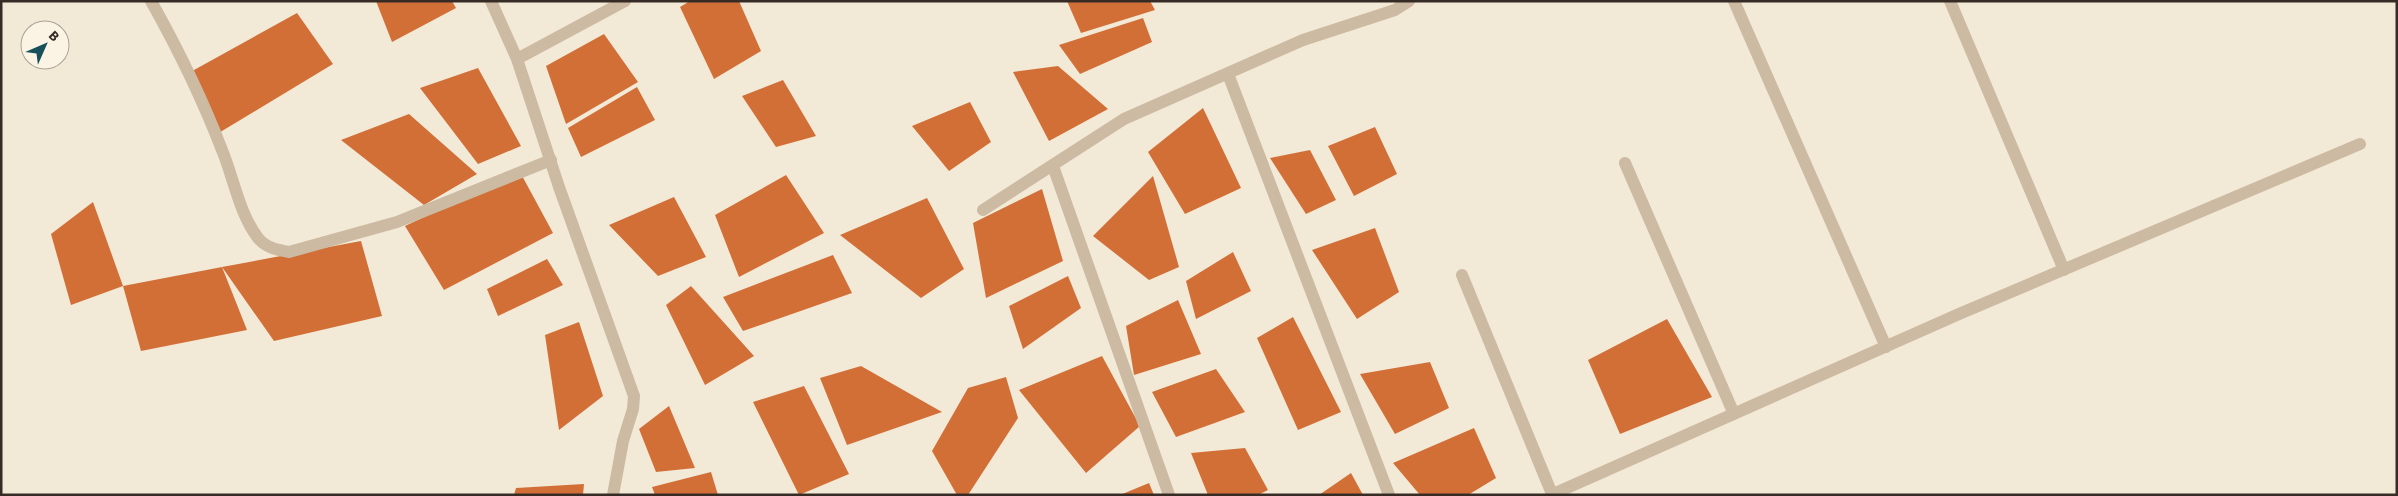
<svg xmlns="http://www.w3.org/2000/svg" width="2398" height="496" font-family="'Source Sans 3',sans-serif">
<rect width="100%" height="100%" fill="#f3e9d7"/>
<path fill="#d26f37" d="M376 1H452L456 8 392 42Z
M690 1H739L761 51 714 79 680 7Z
M1067 1H1150L1155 10 1081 33Z
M297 13 333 64 217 134 185 75Z
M1143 18 1152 42 1080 74 1059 45Z
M604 34 638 82 566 124 546 66Z
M1058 66 1108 109 1049 141 1013 72Z
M478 68 521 146 478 164 420 88Z
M783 80 816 136 776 147 742 96Z
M637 87 655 120 581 157 568 128Z
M970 102 991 142 949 171 912 126Z
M1203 108 1241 188 1185 214 1148 152Z
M409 114 477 174 424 205 341 140Z
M1375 127 1397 174 1354 196 1328 146Z
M1310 150 1336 200 1306 214 1270 158Z
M520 172 553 233 444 290 405 226Z
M786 175 824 233 739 277 715 215Z
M1153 176 1179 267 1149 280 1093 236Z
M1042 189 1063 261 986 298 973 223Z
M674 197 706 257 658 276 609 225Z
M927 198 964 269 921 298 840 235Z
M93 202 123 286 222 267 361 241 382 316 274 341 222 267 247 330 141 351 123 286 71 305 51 234Z
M1375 228 1399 292 1357 319 1312 250Z
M1233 252 1251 291 1196 319 1186 281Z
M833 255 852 293 743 331 723 297Z
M547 259 563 285 498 316 487 289Z
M1068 276 1081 308 1023 349 1009 306Z
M691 286 754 356 705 385 666 305Z
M1178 300 1201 354 1134 375 1126 326Z
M1293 317 1341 412 1298 430 1257 338Z
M1667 319 1712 397 1620 434 1588 360Z
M579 322 603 396 559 430 545 335Z
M1102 356 1140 426 1086 473 1019 390Z
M1430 362 1449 408 1395 434 1360 374Z
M861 366 942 412 847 445 820 378Z
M1216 369 1245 412 1176 437 1152 392Z
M1006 377 1018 418 968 495H957L932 451 968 388Z
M804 386 849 474 799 495 753 402Z
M669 406 695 468 656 472 639 429Z
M1474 428 1496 478 1468 495H1420L1393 463Z
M1245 448 1268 490 1258 495H1208L1191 453Z
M711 472 718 495H655L652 487Z
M1351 473 1363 495H1319Z
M1149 483 1154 495H1120Z
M584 484 583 495H514L516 488Z"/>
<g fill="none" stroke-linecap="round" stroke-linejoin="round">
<path stroke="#ccbaa2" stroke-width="12" d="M151 1C178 49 202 98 222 150 234 179 239 213 258 238 266 248 278 250 289 252L397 222 551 160
M491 1 517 59 559 187 634 396 633 409 623 441 613 495
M1734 1 1886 347
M1950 1 2064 270
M517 59 625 1
M1228 74 1389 495
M1625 163 1734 414
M1053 166 1169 495
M983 210 1124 119 1303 40 1395 10 1409 1
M1462 275 1552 494
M1551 495 1959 314 2360 144"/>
</g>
<rect width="2398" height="496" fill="none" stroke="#362c25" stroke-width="5"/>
<g transform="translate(45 45) rotate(45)"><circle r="24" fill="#fbf3e3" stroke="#aca397"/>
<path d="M0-4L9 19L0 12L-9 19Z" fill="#174f5b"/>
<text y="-8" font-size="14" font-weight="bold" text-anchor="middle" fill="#362c25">B</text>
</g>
</svg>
